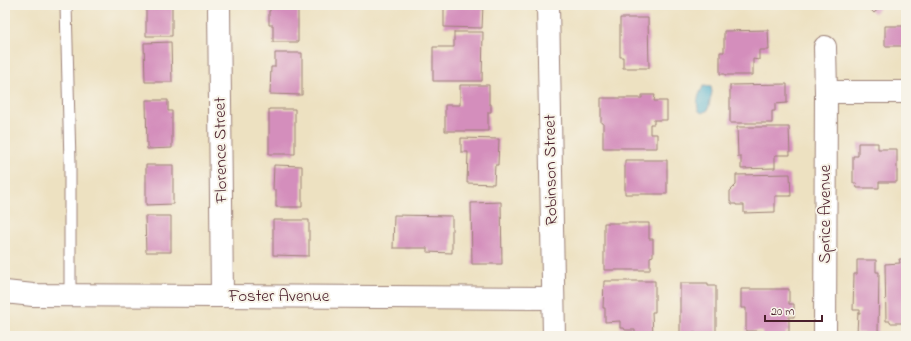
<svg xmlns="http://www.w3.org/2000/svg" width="911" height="341" font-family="'Indie Flower',sans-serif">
<rect width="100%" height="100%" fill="#f7f3e8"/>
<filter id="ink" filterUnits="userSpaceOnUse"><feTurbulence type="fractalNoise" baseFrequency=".025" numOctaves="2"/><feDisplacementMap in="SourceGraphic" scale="8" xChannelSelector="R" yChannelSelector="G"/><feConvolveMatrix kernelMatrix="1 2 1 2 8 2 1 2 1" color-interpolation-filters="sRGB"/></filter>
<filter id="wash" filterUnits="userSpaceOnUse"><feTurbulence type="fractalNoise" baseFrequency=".012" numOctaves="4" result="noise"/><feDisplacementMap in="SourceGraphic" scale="16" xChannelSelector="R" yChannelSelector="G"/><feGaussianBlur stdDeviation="0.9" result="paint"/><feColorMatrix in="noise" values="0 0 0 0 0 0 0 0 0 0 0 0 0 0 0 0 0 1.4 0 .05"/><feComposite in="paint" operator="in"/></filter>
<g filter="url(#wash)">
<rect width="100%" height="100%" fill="#ede1c1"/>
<path fill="#4cadcb" stroke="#4b667b" d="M704 86 711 87 712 92 708 110 702 113 699 111C695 105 699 91 704 86Z"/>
<g id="blocks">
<path fill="#d48ebc" d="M146 5H172V36H146Z
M270 5H304V11H298V42H273V25H269V11H270Z
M444 5H483L482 28 444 27Z
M866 5H883L874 13Z
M620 18H648L649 68H623V57H620Z
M885 26H906V46H885Z
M768 30 769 50H759V60L753 59V75H725V74H720V52H724V31Z
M454 32H483L482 81H433V47H454Z
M171 42 172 82H145L144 43Z
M275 53H302V95L270 94 271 67H275Z
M787 84V103L775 104V111H772V123H730V85Z
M460 85H489V104H491V112H488V131H445V105H460Z
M642 95H655L654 101H667V120H654V124H650V134H657V148H603V123H601V98H642Z
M146 100H168V111H172V148L147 149Z
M269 109H295V154H269Z
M737 127H789L790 155H775V168L741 169V157H738Z
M461 138 499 139 498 165H495L494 184 467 183 468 152H461Z
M904 142H906V195H904Z
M858 143H878V149H897V182H879V188H857L856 183H853V156H858Z
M625 160H667V194H625Z
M146 165H173V204L146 205Z
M274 165 302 166V207H276V190H273Z
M790 174 791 196H775V212L744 213V205H736V204H732L730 201V191L736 185V175Z
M501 202 502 264H472L471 203Z
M394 215 452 216V253L427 252V248H393Z
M145 216H171V252H146Z
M273 220H309V256L273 255Z
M604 223H649V239H653V256L650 257V270H604Z
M899 259H906V320H903V323H890V321H886L885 264 900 263Z
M857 260H876V272H879L878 333H857L858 313H860V310H853L854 274H857Z
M604 281H655V312H652L653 336H635V330H625L624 328H620V321L605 322V308H603Z
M680 283H708V286H716V336H696V333H680Z
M741 289H789V304H794V317H789V332H786V336H762V331H746V308H741Z"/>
</g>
</g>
<g filter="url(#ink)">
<use href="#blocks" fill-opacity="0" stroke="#9c8076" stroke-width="1"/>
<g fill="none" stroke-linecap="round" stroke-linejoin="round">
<defs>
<path id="service" d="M66 5 70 163V295"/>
<path id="minor" d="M219 5 222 296
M826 92H906
M825 336 826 92 825 47"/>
<path id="tertiary" d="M548 5 554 336
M5 292 33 295 553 298"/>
</defs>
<use href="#service" stroke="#9c8076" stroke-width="13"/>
<use href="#minor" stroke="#9c8076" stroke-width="24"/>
<use href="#tertiary" stroke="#9c8076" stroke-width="24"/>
<use href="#service" stroke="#fff" stroke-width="11"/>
<use href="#minor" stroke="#fff" stroke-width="22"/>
<use href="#tertiary" stroke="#fff" stroke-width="22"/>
</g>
</g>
<g text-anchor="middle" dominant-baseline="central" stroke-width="4" stroke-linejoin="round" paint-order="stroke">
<g font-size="17" fill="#4a1f2b" stroke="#f7f3e8">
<text transform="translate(221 150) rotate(-91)">Florence Street</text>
<text transform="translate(551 170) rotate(-91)">Robinson Street</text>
<text transform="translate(825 214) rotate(-90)">Sprice Avenue</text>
<text x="279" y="296">Foster Avenue</text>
</g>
</g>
<rect width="911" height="341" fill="none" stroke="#f7f3e8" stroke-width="20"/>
<path d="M765 315v6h57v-6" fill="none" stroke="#4a1f2b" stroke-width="2"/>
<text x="771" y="315" font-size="12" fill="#4a1f2b" stroke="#f7f3e8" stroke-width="3" paint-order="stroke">20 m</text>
</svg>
